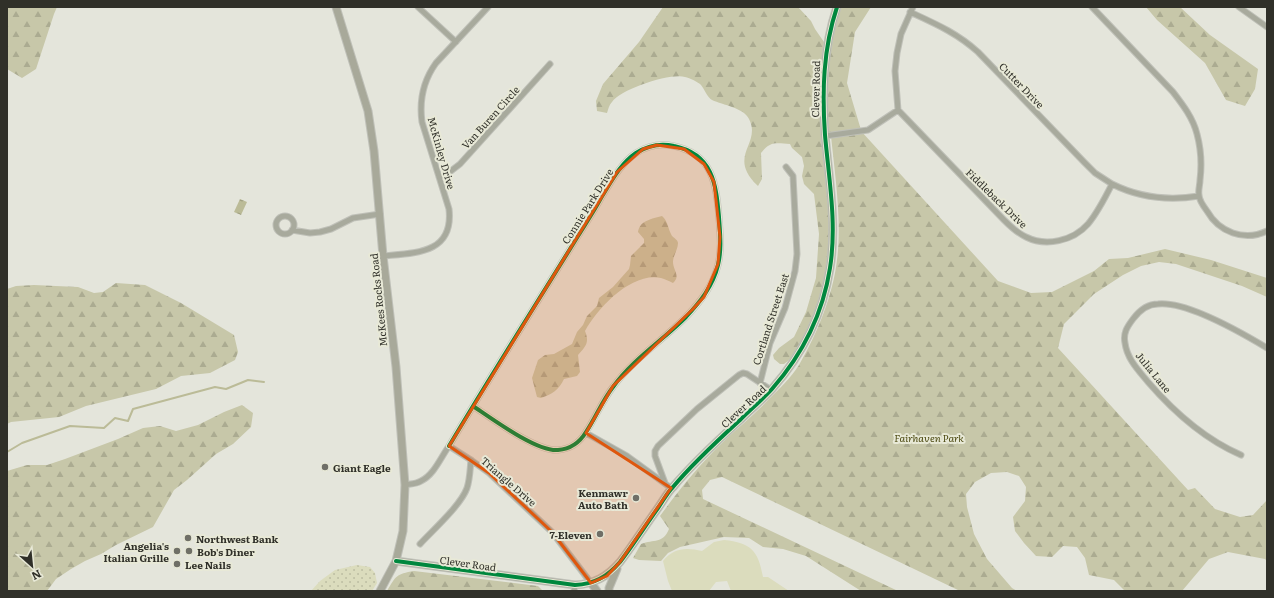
<svg xmlns="http://www.w3.org/2000/svg" width="1274" height="598" font-family="Literata,serif">
<defs>
<pattern id="green-dots" width="8" height="8" patternUnits="userSpaceOnUse"><rect width="8" height="8" fill="#dbdcbd"/><path d="M2 2h.1M6 6h.1" fill="none" stroke="#bcbda2" stroke-width="1.8" stroke-linecap="round"/></pattern>
<pattern id="forest-firs" width="22" height="20" patternUnits="userSpaceOnUse"><rect width="22" height="20" fill="#c7c7a9"/><path d="M5 1l3.5 6h-7zM16 11l3.5 6h-7z" fill="#abab91"/></pattern>
<pattern id="water-ripples" width="26" height="14" patternUnits="userSpaceOnUse"><rect width="26" height="14" fill="#bbbb97"/><path d="M2 4q2-2 4 0t4 0M15 11q2-2 4 0t4 0" fill="none" stroke="#98987b"/></pattern>
</defs>
<rect width="100%" height="100%" fill="#e4e5db"/>
<path fill="url(#green-dots)" d="M357 565 370 567 375 573 377 583 372 591H311L320 581 335 570Z"/>
<path fill="url(#forest-firs)" d="M7 7H57L54 14 36 69 22 78 7 69Z
M663 7H798L811 21 815 29 824 42 823 85 831 211 828 268 819 308 796 355 784 364H780L774 359 773 355 779 348 794 337 806 312 816 278 819 234 814 194 804 184 802 176 804 166 802 157 792 148 790 144C776 143 770 141 761 153L762 179 758 186C726 156 762 144 749 119 744 108 723 105 712 100 707 97 705 90 701 85 698 82 690 78 685 77 670 73 621 89 612 102 609 105 608 110 607 113L597 111 596 101 603 84 639 42Z
M838 7H871L855 32 847 83 861 130 826 136V61Z
M1146 7H1180L1210 35 1258 69 1255 89 1245 106 1226 100 1205 63 1157 20Z
M861 131 998 281 1031 293 1052 292 1094 271 1109 259 1128 258 1165 249 1211 260 1267 278V297L1242 286 1176 264 1159 262 1141 266 1123 275 1094 294 1064 324 1058 348 1188 490 1195 488 1215 509 1240 517 1253 515 1267 500V561L1265 559 1228 552 1209 559 1182 591H1125L1114 580 1089 575 1085 558 1077 547 1063 546 1052 557 1036 556 1024 543 1015 531 1013 517 1025 501 1026 487 1019 476 1007 472 991 473 975 482 966 494 967 507 974 534 987 559 1012 588 1017 591H960L722 477 710 480 702 490 703 499 898 591H861L806 556 783 549 763 547 749 538 724 537 680 547 668 553 661 561 639 560 633 558 641 544C654 539 663 544 669 529L660 516C679 490 699 465 723 442 737 428 753 416 767 401 778 390 791 378 799 365 817 334 833 295 837 260 842 221 835 175 831 136Z
M662 216C668 221 668 229 672 236 674 238 678 240 678 243 678 249 673 256 673 262 673 270 681 276 673 283 669 281 665 279 661 278 631 272 598 308 585 331 590 343 585 347 578 355L580 372 577 376 564 379C559 390 552 394 541 398L537 397 532 378 538 360 545 355 554 354 572 344 577 332 583 325 587 316 597 306 599 298 613 287 629 269 630 265 631 256 644 243V239L638 232C640 220 652 219 662 216Z
M116 283 145 285 181 303 234 335 238 352 235 360 210 373 181 376 156 389 86 406 59 417 11 422 7 424V289L16 286 34 285 78 287 94 293 103 292Z
M242 405 253 413 251 427 233 444 216 454 187 480 174 490 153 527 116 545 101 554 85 561 71 569 56 579 47 591H7V471L27 465H47L65 459 118 439 143 428 160 426 176 431 198 425 224 412Z
M414 571 538 586 542 590 540 591H387C396 576 396 574 414 571Z"/>
<path fill="#dbdcbd" d="M724 540C751 543 758 550 763 577H768L789 591H731L727 581 716 582 709 591H672L668 581 663 561C673 548 686 547 702 551L714 542Z"/>
<path fill="url(#water-ripples)" d="M240 199 247 202 241 215 234 212Z"/>
<g fill="none" stroke-linecap="round" stroke-linejoin="round">
<path stroke="#bbbb97" stroke-width="2" d="M7 452 22 443 70 426 104 428 115 418 128 421 133 409 215 387 226 389 248 380 264 382"/>
<defs>
<path id="street" d="M418 7 456 42
M913 7 901 34 897 53 895 71 898 110 1004 220C1010 226 1017 233 1026 237 1046 247 1073 241 1088 224 1098 212 1105 198 1112 184 1140 198 1168 201 1199 196
M1092 7 1173 92C1183 105 1193 118 1197 134 1201 149 1202 164 1200 180 1200 185 1198 190 1199 195 1199 200 1204 207 1207 211 1219 232 1244 242 1267 231
M1239 7 1267 27
M910 12C936 24 957 33 978 52L1084 162 1095 173 1112 184
M825 136 868 130 898 110
M439 177 447 174 460 164 550 64
M276 225a9 9 0 1 1 18 0a9 9 0 1 1-18 0Z
M292 230 310 233 320 232 331 229 353 218 380 214
M383 256C415 253 454 254 449 209L422 122C419 100 423 81 436 63L488 7
M760 383 770 343 785 308 795 271 797 254 793 176 786 167
M586 433 627 456 671 488
M449 446C491 375 535 306 578 236 586 223 594 211 601 198 611 182 620 164 636 153 647 146 661 143 674 146 713 154 716 184 719 217 720 233 722 249 718 265 713 286 700 302 686 317 662 341 633 359 613 387 602 401 596 417 586 432 580 442 570 449 558 450 537 452 491 418 473 406
M1241 455C1204 439 1174 412 1148 382 1139 371 1127 359 1125 343 1123 333 1127 327 1133 319 1139 311 1148 304 1158 304 1187 301 1242 333 1267 348
M665 483 655 456V451L658 446 697 409 739 375 743 373 747 374 771 390
M405 485C410 484 416 484 421 481 434 475 441 457 449 446L471 460 489 473 552 532 591 583
M420 544C433 530 461 505 467 488 470 479 470 469 471 460
M574 591 575 585"/>
<path id="secondary" d="M336 7 368 111 374 151 383 256 396 367 405 485 403 531 396 561 380 591
M396 561 575 585C594 584 607 577 620 562 633 545 645 526 658 508 663 501 667 493 673 487 693 463 717 441 740 420 750 410 762 400 772 389 802 355 823 313 830 268 837 224 829 180 825 135 822 92 823 49 837 7
M591 583 597 591
M609 591V588L617 569"/>
</defs>
<use href="#street" stroke="#bfc0b8" stroke-width="7"/>
<use href="#secondary" stroke="#bfc0b8" stroke-width="9"/>
<use href="#street" stroke="#a8aa9d" stroke-width="5"/>
<use href="#secondary" stroke="#a8a99a" stroke-width="7"/>
<defs>
<path id="cycleway" d="M449 446C491 375 535 306 578 236 586 223 594 211 601 198 611 182 620 164 636 153 647 146 661 143 674 146 713 154 716 184 719 217 720 233 722 249 718 265 713 286 700 302 686 317 662 341 633 359 613 387 602 401 596 417 586 432 580 442 570 449 558 450 537 452 491 418 473 406
M396 561 575 585C594 584 607 577 620 562 633 545 645 526 658 508 663 501 667 493 673 487 693 463 717 441 740 420 750 410 762 400 772 389 802 355 823 313 830 268 837 224 829 180 825 135 822 92 823 49 837 7"/>
</defs>
<use href="#cycleway" stroke="#e8e9d7" stroke-width="6"/>
<use href="#cycleway" stroke="#00873e" stroke-width="4"/>
</g>
<path fill="#df570d" fill-opacity="0.2" stroke="#df570d" stroke-width="3" stroke-linejoin="round" d="M657 145 684 149 704 164 714 182 720 237 718 264 704 297 693 309 613 386 586 433 671 488 620 562 607 576 591 583 552 532 489 473 449 446 617 172 643 149Z"/>
<g fill="#6f6f67" stroke="#e8e9d7" stroke-width="1.5">
<circle cx="325" cy="467" r="4"/>
<circle cx="636" cy="498" r="4"/>
<circle cx="600" cy="534" r="4"/>
<circle cx="188" cy="538" r="4"/>
<circle cx="177" cy="551" r="4"/>
<circle cx="189" cy="551" r="4"/>
<circle cx="177" cy="564" r="4"/>
</g>
<g text-anchor="middle" dominant-baseline="central" stroke-width="4" stroke-linejoin="round" paint-order="stroke">
<g font-size="10" fill="#303029" stroke="#e8e9d7">
<text transform="translate(1022 85) rotate(46)">Cutter Drive</text>
<text transform="translate(815 89) rotate(-89)">Clever Road</text>
<text transform="translate(490 117) rotate(-48)">Van Buren Circle</text>
<text transform="translate(442 153) rotate(74)">McKinley Drive</text>
<text transform="translate(997 198) rotate(44)">Fiddleback Drive</text>
<text transform="translate(587 206) rotate(-58)">Connie Park Drive</text>
<text transform="translate(378 300) rotate(-96)">McKees Rocks Road</text>
<text transform="translate(770 319) rotate(-72)">Cortland Street East</text>
<text transform="translate(1154 372) rotate(51)">Julia Lane</text>
<text transform="translate(743 406) rotate(-43)">Clever Road</text>
<text transform="translate(509 481) rotate(41)">Triangle Drive</text>
<text transform="translate(468 563) rotate(8)">Clever Road</text>
</g>
<g font-size="10" font-style="italic" fill="#4a480f" stroke="#e8e9d7">
<text x="929" y="437">Fairhaven Park</text>
</g>
<g font-size="10" font-weight="bold" fill="#303029" stroke="#e8e9d7" text-anchor="start">
<text x="333" y="467">Giant Eagle</text>
<text x="628" y="492" text-anchor="end">Kenmawr<tspan x="628" dy="12">Auto Bath</tspan></text>
<text x="592" y="534" text-anchor="end">7-Eleven</text>
<text x="196" y="538">Northwest Bank</text>
<text x="169" y="545" text-anchor="end">Angelia's<tspan x="169" dy="12">Italian Grille</tspan></text>
<text x="197" y="551">Bob's Diner</text>
<text x="185" y="564">Lee Nails</text>
</g>
</g>
<rect width="1274" height="598" fill="none" stroke="#303029" stroke-width="16"/>
<g transform="translate(32 566) rotate(153)" stroke="#e8e9d7" stroke-width="3" paint-order="stroke">
<path d="M0-3L7 15L0 10L-7 15Z" fill="#303029"/>
<text y="-6" font-size="11" font-weight="bold" text-anchor="middle" fill="#303029">N</text>
</g>
</svg>
